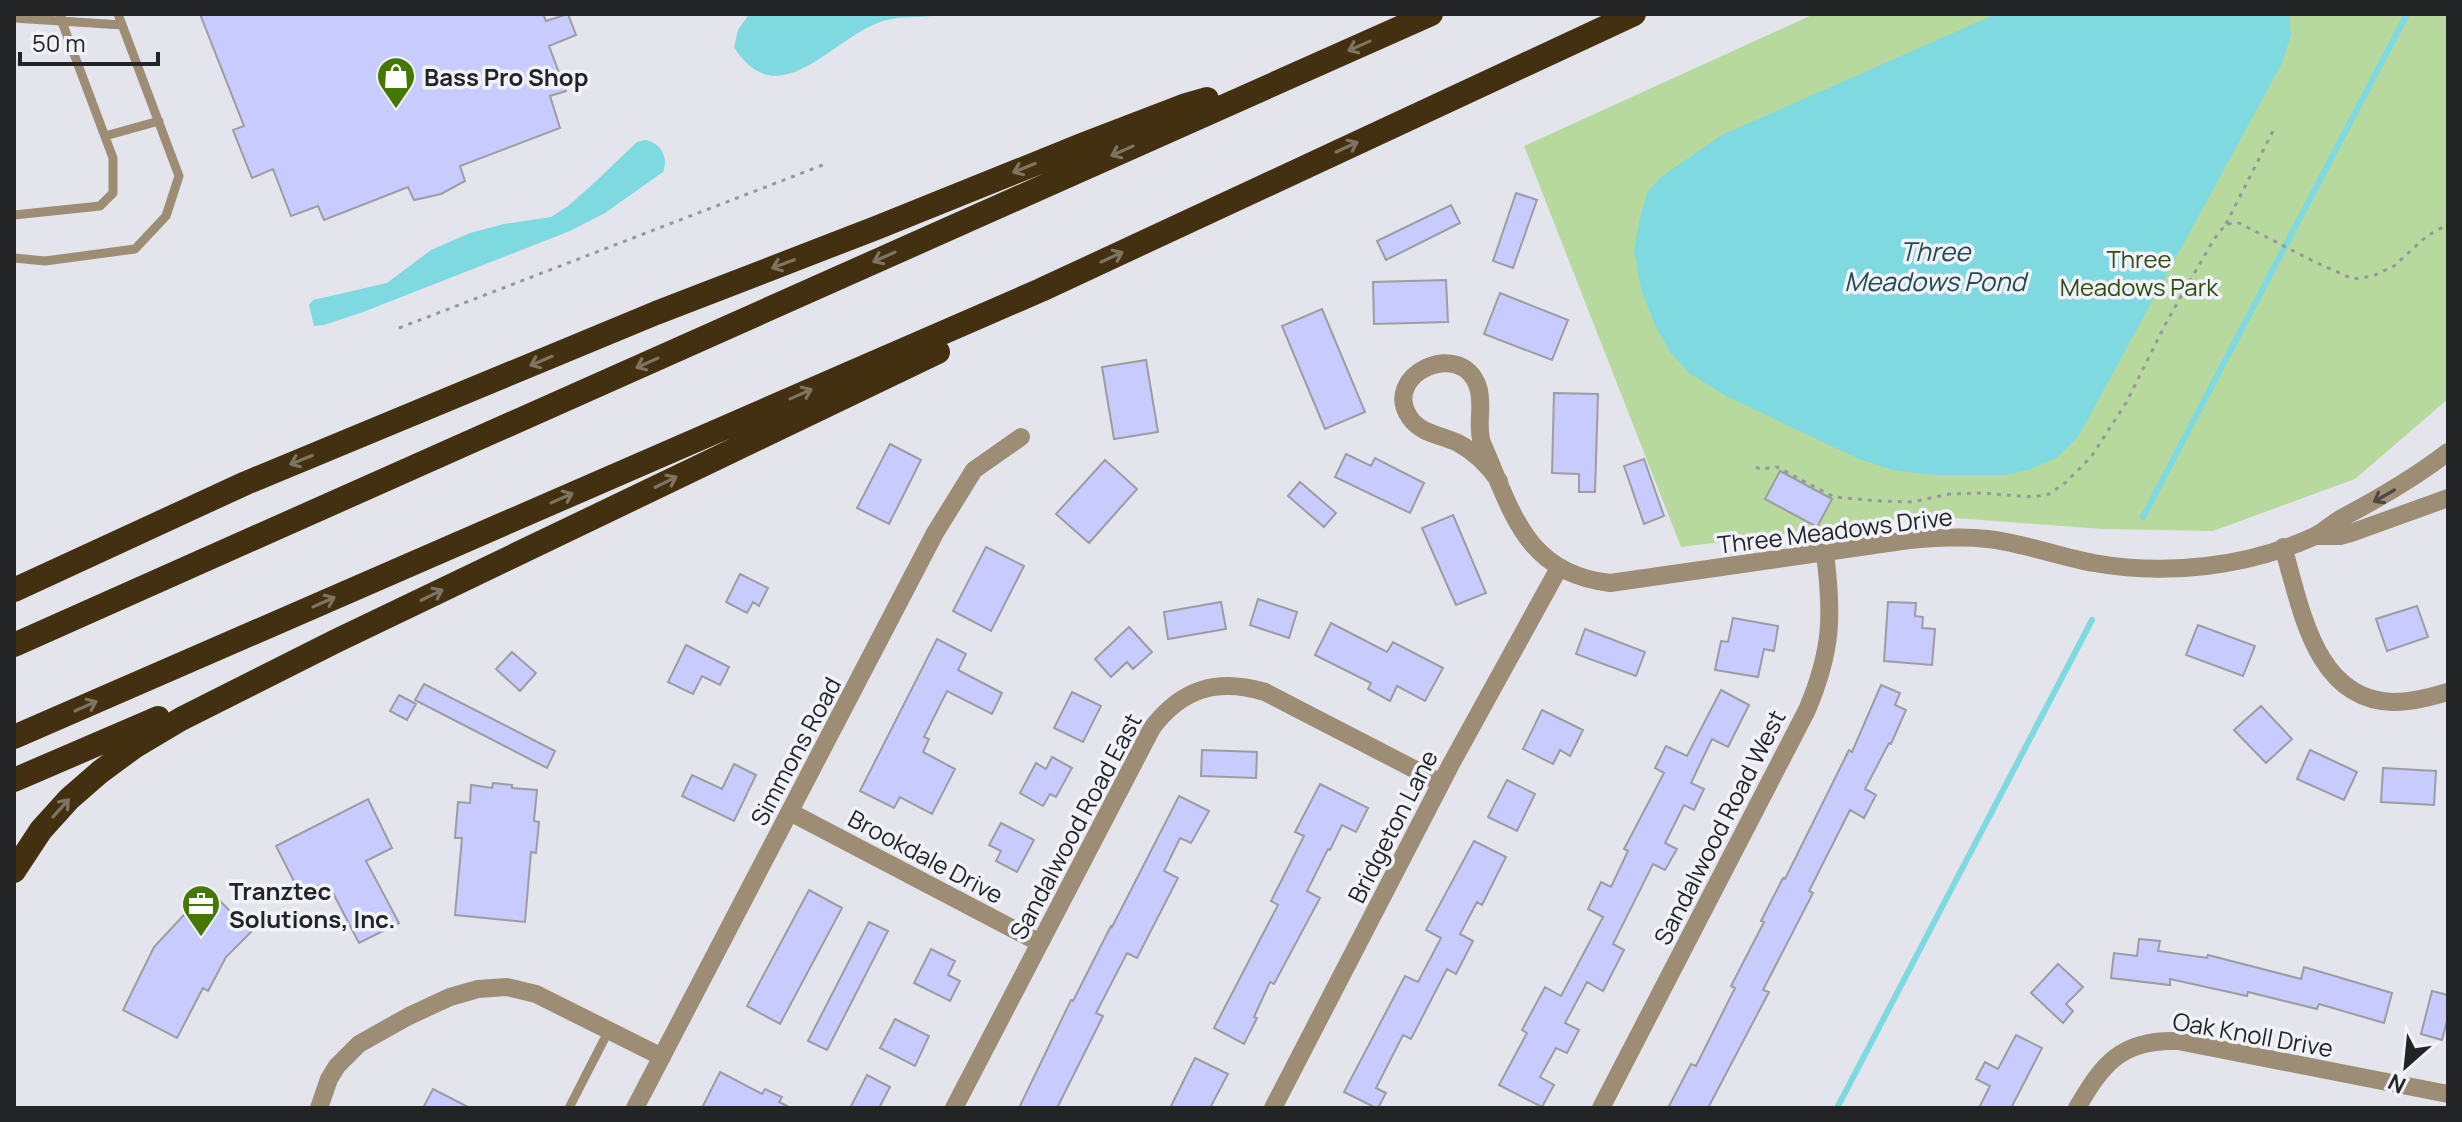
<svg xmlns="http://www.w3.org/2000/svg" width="2462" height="1122" font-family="Manrope,sans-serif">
<rect width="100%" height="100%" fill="#e4e5ec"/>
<path fill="#b7d99d" d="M1814 14H2448V399L2355 479 2213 531 2102 529 1929 516 1681 547 1524 146Z"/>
<path fill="#7ed9e0" d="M749 14H945C924 19 902 15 883 21 832 37 779 118 734 47L738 30Z
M1996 14H2289L2291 35 2282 63 2078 437 2058 457 2031 469 2007 475H1934L1893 470 1859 459 1726 396 1689 373 1670 352 1655 325 1641 289 1634 250 1640 218 1647 193 1661 177 1722 135Z
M645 140C661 142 669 159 663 172L605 213 570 231 363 312 324 325 314 326 309 305 313 300 387 283 431 250 470 233 504 224 551 217 568 206 593 184 637 142Z"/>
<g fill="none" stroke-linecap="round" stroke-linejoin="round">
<path stroke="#7ed9e0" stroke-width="6" d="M2143 517 2407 14
M1837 1108 2092 620"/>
</g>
<path fill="#c8cbfe" stroke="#9c9ca3" stroke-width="2" d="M200 14H543L546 21 568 14 576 35 549 46 566 91 550 96 560 128 460 166 465 181 441 194 414 200 408 187 324 220 318 206 291 216 273 169 252 178 233 130 244 126Z
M1516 193 1537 200 1513 268 1493 261Z
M1451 205 1460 223 1386 260 1377 241Z
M1446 280 1448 322 1374 324 1373 282Z
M1500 293 1568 320 1552 360 1484 334Z
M1322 309 1365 412 1325 429 1282 326Z
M1146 360 1158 432 1114 439 1102 367Z
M1554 393 1598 394 1595 492H1579V474L1552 473Z
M890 444 921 460 889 524 857 508Z
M1346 454 1371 466 1375 458 1424 483 1410 513 1335 477Z
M1644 459 1664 516 1644 524 1624 466Z
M1105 460 1137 489 1089 543 1056 514Z
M1780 471 1832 499 1817 527 1765 499Z
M1300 482 1336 513 1324 527 1288 496Z
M1453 515 1486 593 1456 605 1422 528Z
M986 547 1024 566 991 631 953 611Z
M740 574 768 588 759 606 753 602 747 613 726 602Z
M1258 599 1297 612 1289 638 1250 625Z
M1221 602 1226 629 1168 639 1164 612Z
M1888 602 1916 603 1915 616 1923 617 1922 628 1935 629 1932 665 1884 661Z
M2417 606 2428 637 2387 651 2376 619Z
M1733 618 1778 626 1774 651 1764 649 1758 677 1715 670 1721 641 1728 642Z
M1331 623 1387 652 1393 642 1443 668 1425 701 1397 686 1390 701 1368 689 1371 683 1315 655Z
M2198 625 2255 646 2243 676 2186 655Z
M1129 627 1152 652 1133 669 1127 662 1111 677 1095 659Z
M1585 629 1645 652 1636 676 1576 654Z
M937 639 966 654 958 670 1002 693 992 714 947 691 924 737 929 739 923 752 955 769 932 814 900 797 894 808 860 791Z
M686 645 729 667 720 685 702 676 693 694 668 682Z
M512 652 536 673 520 691 496 669Z
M424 684 555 751 547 768 415 700Z
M1881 685 1900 693 1895 705 1906 710 1891 744 1889 743 1865 789 1876 795 1864 818 1850 810 1809 891 1813 893 1763 990 1769 992 1708 1108H1668L1691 1064 1696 1066 1735 988 1731 986 1764 922 1761 921 1783 878 1785 879 1849 750 1852 752Z
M1721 690 1749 705 1728 747 1712 739 1691 783 1704 789 1694 810 1684 805 1665 843 1677 849 1665 870 1653 864 1613 944 1624 950 1603 991 1587 982 1565 1023 1579 1030 1567 1053 1556 1048 1540 1077 1554 1085 1542 1107 1499 1085 1527 1033 1522 1030 1545 987 1561 996 1603 917 1588 909 1601 882 1611 887 1628 851 1624 849 1664 773 1655 768 1666 746 1687 756Z
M1072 692 1101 706 1083 742 1054 728Z
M399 695 416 704 407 720 390 711Z
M2261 706 2292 739 2266 763 2234 730Z
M1542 710 1583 730 1570 756 1560 750 1553 764 1523 749Z
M1202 750 1257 752 1256 778 1201 776Z
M2310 750 2357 772 2344 800 2297 779Z
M1052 757 1072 768 1056 797 1050 794 1043 806 1020 793 1036 763 1046 769Z
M734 764 756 775 734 821 682 796 692 775 722 789Z
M2383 768 2436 771 2434 805 2381 802Z
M1507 780 1535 794 1517 831 1488 817Z
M493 783 512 785V788L537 790 534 821 539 822 536 853 531 852 525 922 455 915 462 838H455L458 802 470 803 471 785 492 788Z
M1320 784 1368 808 1356 832 1342 825 1330 850 1328 849 1307 891 1320 898 1274 984 1270 982 1254 1017 1257 1018 1244 1044 1214 1028 1278 905 1271 901 1304 836 1295 832Z
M1179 796 1209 811 1191 843 1180 838 1164 871 1178 878 1137 958 1127 953 1096 1013 1103 1016 1057 1108H1019L1071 1000 1073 1001 1111 926 1112 927Z
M368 799 392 848 366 861 399 923 359 943 333 893 326 896 320 885 301 895 276 846Z
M1001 823 1034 840 1017 872 996 861 1001 851 989 845Z
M1474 841 1506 857 1482 905 1477 902 1460 934 1473 941 1456 974 1447 969 1411 1039 1403 1035 1376 1088 1386 1093 1378 1108H1376L1344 1092 1405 976 1418 982 1441 938 1426 930Z
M208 889 251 932 226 957 208 991 203 988 177 1038 123 1010 154 947Z
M809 890 842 908 780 1024 747 1006Z
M869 922 888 931 827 1050 808 1041Z
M2139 939 2160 941 2158 951 2207 958 2208 955 2301 979 2304 967 2392 993 2384 1023 2319 1004 2317 1009 2248 992 2247 996 2170 979V985L2111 978 2114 953 2137 956Z
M931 949 955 961 948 975 960 981 950 1001 914 983Z
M2058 964 2083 987 2066 1004 2073 1011 2063 1023 2031 993Z
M2432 991 2448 995V1017L2442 1040 2421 1034Z
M895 1019 929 1036 915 1066 880 1048Z
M2016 1035 2042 1048 2011 1108H1979L1990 1086 1976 1079 1985 1062 1998 1069Z
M1195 1058 1228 1074 1210 1108H1170Z
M720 1072 762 1094 765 1089 782 1097 779 1102 791 1108H702Z
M867 1075 890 1087 879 1108H850Z
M433 1089 470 1108H423Z"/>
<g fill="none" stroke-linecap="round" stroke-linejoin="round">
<path stroke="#97989d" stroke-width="3" stroke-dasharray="4 6" stroke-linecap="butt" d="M2226 224 2275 127
M399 328 828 163
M1756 467 1760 469 1777 467 1834 497 1880 501 1912 502 1949 494 1981 493 2033 497 2049 494 2065 483 2091 457 2126 403 2167 321 2214 239 2226 224 2239 223 2315 262 2353 279 2373 276 2394 266 2427 236 2448 224"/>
<path stroke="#9d8d75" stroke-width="9" d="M14 18 122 25
M105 136 159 121
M14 215 100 206 113 193V158L62 22 61 14
M14 258 45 261 135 249 166 216 179 176 118 14
M569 1108 609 1030"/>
<path stroke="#9d8d75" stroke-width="18" d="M1499 481C1488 465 1475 452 1458 443 1442 435 1421 434 1410 418 1380 375 1461 337 1478 387 1484 405 1476 425 1482 443 1512 510 1524 573 1610 583L1909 540C1935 538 1961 536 1988 539 2024 543 2059 557 2094 563 2166 576 2248 567 2315 536 2324 532 2331 524 2340 519 2378 499 2413 479 2448 452
M2317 536H2340L2351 533 2448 498
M2283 547C2301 606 2314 700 2393 702 2412 702 2430 697 2448 692
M790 812 1040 943
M319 1108 329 1079 337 1066 359 1044 409 1016 450 997 478 989 507 987 536 994 662 1057
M635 1108 935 533 974 470 1021 437
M954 1108 1152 728C1182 688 1218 678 1265 692L1441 783
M1273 1108 1451 764 1559 568
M1601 1108 1807 710C1832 651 1833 616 1825 554
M2077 1108C2103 1063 2122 1039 2178 1041L2448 1094"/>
<path stroke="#423010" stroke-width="24" d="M14 590 246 483 656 313 876 228 1082 145 1186 105 1207 99
M14 645 1431 14
M14 737 1041 290 1634 14
M14 780 158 718
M14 871 41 830 69 799 100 772 134 747 181 719 336 641 938 352"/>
</g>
<defs><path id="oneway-shaft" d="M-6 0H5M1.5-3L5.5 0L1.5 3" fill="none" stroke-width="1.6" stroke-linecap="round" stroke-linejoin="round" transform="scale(2)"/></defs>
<g stroke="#7f7462">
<use href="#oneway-shaft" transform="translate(1359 46) rotate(156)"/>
<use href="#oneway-shaft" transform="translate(1347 147) rotate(-25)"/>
<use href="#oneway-shaft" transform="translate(1122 151) rotate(156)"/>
<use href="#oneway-shaft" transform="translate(1024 168) rotate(158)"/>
<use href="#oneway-shaft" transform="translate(884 257) rotate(156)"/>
<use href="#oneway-shaft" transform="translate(1112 257) rotate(-25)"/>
<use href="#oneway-shaft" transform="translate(783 264) rotate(159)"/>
<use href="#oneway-shaft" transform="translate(541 361) rotate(157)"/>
<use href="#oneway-shaft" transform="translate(647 363) rotate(156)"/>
<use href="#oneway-shaft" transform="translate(801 394) rotate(-24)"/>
<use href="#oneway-shaft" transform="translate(301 460) rotate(158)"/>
<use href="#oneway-shaft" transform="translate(666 482) rotate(-26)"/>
<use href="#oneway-shaft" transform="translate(562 498) rotate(-24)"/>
<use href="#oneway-shaft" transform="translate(432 595) rotate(-26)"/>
<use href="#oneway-shaft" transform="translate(324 602) rotate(-24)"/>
<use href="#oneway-shaft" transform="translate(86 706) rotate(-24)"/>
<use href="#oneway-shaft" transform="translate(61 808) rotate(-48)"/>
</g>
<use stroke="#4e4942" href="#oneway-shaft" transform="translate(2384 496) rotate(150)"/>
<defs>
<symbol id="shop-pin" viewBox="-11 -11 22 30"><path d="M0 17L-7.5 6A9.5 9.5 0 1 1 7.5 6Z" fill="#447803" stroke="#f1f2f9"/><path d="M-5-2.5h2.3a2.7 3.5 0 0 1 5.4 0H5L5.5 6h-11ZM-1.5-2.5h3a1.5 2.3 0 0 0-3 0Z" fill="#fff"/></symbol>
<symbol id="office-pin" viewBox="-11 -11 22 30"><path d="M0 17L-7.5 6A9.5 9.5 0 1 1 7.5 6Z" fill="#447803" stroke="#f1f2f9"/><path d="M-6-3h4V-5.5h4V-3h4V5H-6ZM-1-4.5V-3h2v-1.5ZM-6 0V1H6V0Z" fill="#fff"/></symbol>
</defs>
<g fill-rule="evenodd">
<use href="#shop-pin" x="374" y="54" width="44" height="60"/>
<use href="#office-pin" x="179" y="882" width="44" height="60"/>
</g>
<g text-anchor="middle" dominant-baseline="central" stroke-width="7" stroke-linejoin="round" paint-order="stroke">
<g font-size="24" font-weight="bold" fill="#232426" stroke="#f1f2f9" text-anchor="start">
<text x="424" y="76">Bass Pro Shop</text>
<text x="229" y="890">Tranztec<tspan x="229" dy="28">Solutions, Inc.</tspan></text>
</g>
<g font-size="24" fill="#2f4d0f" stroke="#f1f2f9">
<text x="2139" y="258">Three<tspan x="2139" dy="28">Meadows Park</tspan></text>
</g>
<g font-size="24" fill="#232426" stroke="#f1f2f9">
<text transform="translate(1835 530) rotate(-7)">Three Meadows Drive</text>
<text transform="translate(795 751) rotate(-62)">Simmons Road</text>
<text transform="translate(1075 826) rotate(-62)">Sandalwood Road East</text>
<text transform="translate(1392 826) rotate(-63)">Bridgeton Lane</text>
<text transform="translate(1719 827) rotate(-63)">Sandalwood Road West</text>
<text transform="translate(926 856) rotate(28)">Brookdale Drive</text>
<text transform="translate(2253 1034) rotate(10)">Oak Knoll Drive</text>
</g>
<g font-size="26" font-style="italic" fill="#224c4f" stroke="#f1f2f9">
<text x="1935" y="251">Three<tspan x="1935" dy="30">Meadows Pond</tspan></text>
</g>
</g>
<rect width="2462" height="1122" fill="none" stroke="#232426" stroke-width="32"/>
<g transform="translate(2406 1066) rotate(207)" stroke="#f1f2f9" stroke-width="6" paint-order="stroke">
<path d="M0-6L14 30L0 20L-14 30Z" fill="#232426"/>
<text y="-12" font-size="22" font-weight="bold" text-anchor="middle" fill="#232426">N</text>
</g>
<path d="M20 52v12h138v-12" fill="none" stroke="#232426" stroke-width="4"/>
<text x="32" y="52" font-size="24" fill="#232426" stroke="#f1f2f9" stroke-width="6" paint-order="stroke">50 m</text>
</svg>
